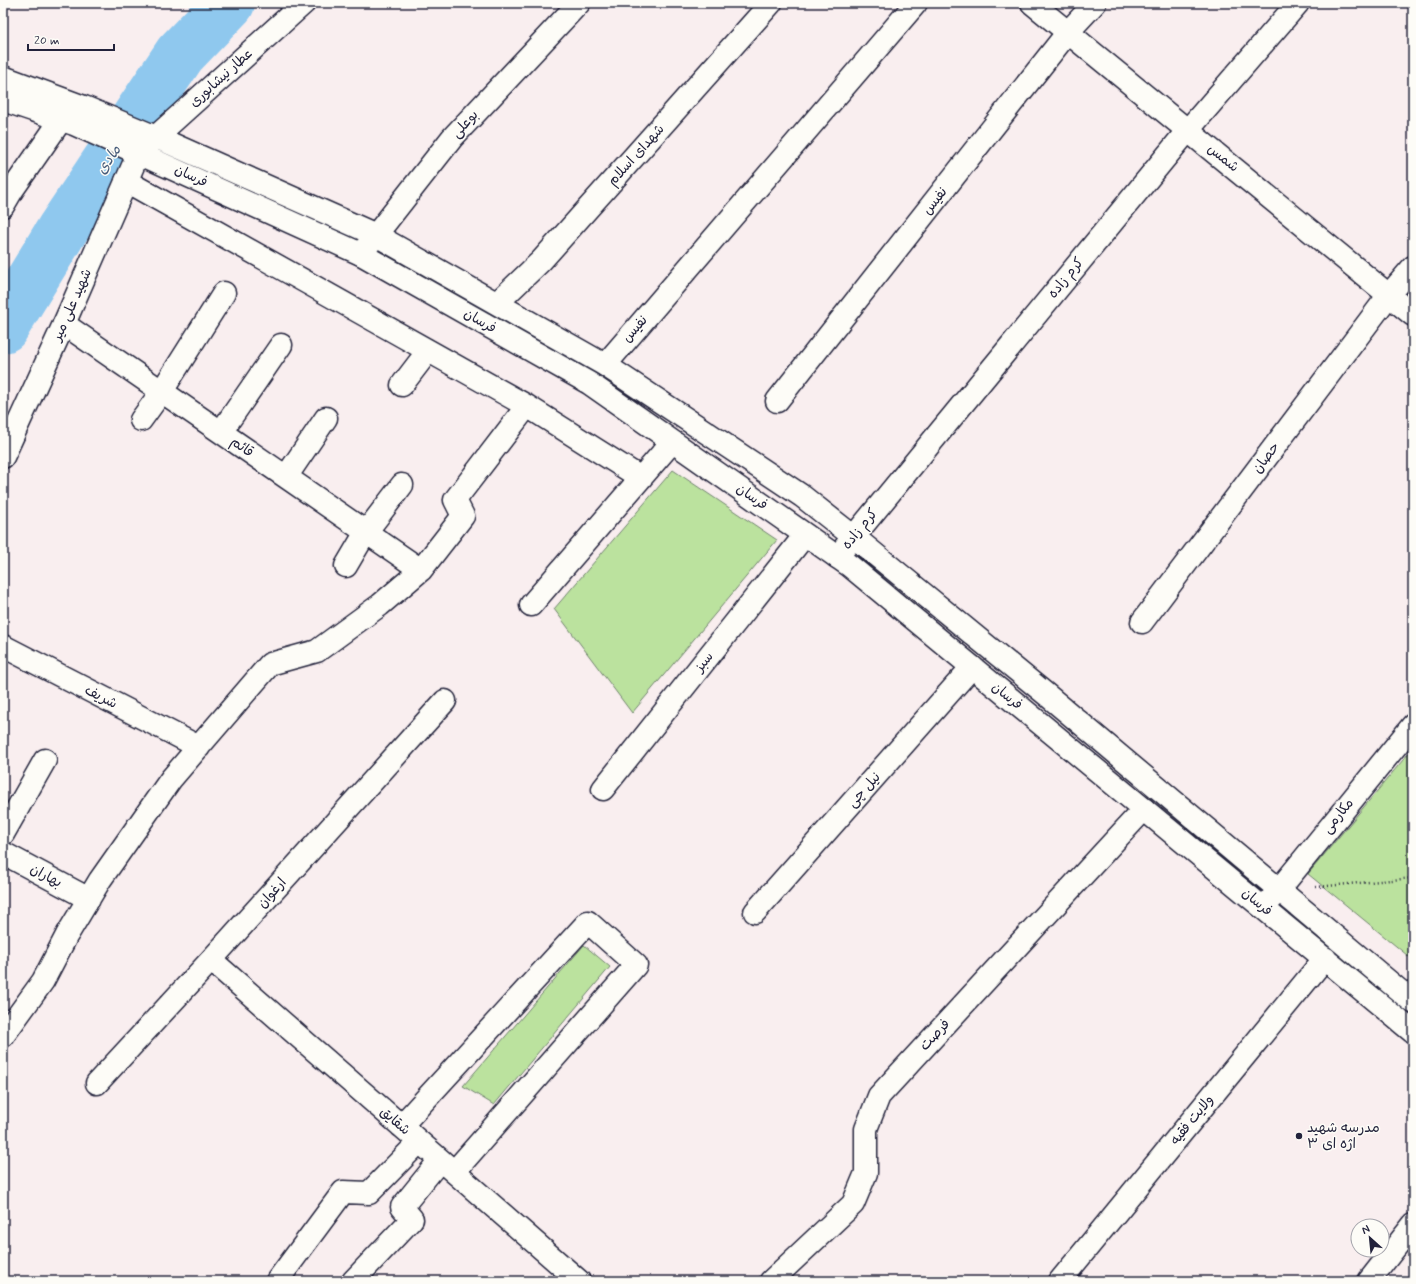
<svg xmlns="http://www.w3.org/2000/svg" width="1416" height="1284" font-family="Mynerve,'Playpen Sans Arabic',sans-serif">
<rect width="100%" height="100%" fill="#f9eeef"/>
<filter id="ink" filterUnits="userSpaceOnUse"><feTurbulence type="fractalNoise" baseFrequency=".025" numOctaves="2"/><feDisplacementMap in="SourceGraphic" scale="8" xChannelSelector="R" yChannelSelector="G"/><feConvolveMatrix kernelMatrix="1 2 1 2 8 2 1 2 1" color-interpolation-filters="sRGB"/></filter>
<g filter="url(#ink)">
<path fill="#bbe29e" stroke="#6e826c" d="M673 470 777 540 632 713 554 609Z
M1413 748V960L1308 874Z
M584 945 610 967 494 1105 463 1086Z"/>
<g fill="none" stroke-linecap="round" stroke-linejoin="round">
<path stroke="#8fc8ee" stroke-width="52" d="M3 327 62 230 180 54 229 3"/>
<defs>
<path id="minor" d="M126 181 527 406 641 478
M3 206 13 189 61 120
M361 254 452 138 579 3
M497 303 541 261 771 3
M64 324 421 570
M605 365 916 3
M402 385 428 351
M777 401 1068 32 1095 3
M141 420 162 391 224 293
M221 432 281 345
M286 477 326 418
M837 557 1188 130 1298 3
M346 566 366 532 402 485
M531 605 672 442
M1142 622 1389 295 1413 267
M3 646 199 747
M603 789 805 535
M3 834 45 760
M3 853 89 899
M1264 908 1413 725
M755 912 972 667
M211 960 579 1281
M3 1036 43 981 67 935 100 880 171 779 270 664 317 651 380 605 421 570 463 516 455 500 527 406
M97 1083 211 960 445 701
M401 1126 588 922 636 965 454 1172
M277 1281 343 1192 369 1193 419 1142
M353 1281 412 1219 402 1207 440 1160
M771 1281 853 1204 866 1173V1129L879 1096 1144 809
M1060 1281 1325 958
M1369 1281 1413 1225"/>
<path id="tertiary" d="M1032 3 1413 315
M3 77 84 107 156 137 376 235 605 365 802 496 854 537 1047 695 1413 1002
M3 100 74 124 361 254 589 383 850 566 1413 1032
M3 457 64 324 139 152 304 3"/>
</defs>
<use href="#minor" stroke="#22223b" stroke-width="25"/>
<use href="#tertiary" stroke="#22223b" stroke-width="25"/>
<path stroke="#22223b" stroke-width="2.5" stroke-dasharray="1 3" stroke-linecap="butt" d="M1316 887 1413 878"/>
<use href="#minor" stroke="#fdfcf7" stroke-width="22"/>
<use href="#tertiary" stroke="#fdfcf7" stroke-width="22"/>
</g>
</g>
<circle fill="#22223b" stroke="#fdfcf7" stroke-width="1.5" cx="1299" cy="1136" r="4"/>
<g text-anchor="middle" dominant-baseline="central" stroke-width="3" stroke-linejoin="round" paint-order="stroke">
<g font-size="14" fill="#22223b" stroke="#fdfcf7">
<text transform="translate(221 78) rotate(-42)">عطار نیشابوری</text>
<text transform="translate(465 124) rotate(-47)">بوعلی</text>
<text transform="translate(636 155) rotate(-48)">شهدای اسلام</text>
<text transform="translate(1223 158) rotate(39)">شمس</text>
<text transform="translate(191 176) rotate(25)">فرسان</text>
<text transform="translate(935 201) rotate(-52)">نفیس</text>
<text transform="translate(1066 278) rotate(-51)">کرم زاده</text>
<text transform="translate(72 305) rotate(-66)">شهید علی میر</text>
<text transform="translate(480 321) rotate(30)">فرسان</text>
<text transform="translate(635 329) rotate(-49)">نفیس</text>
<text transform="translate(242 447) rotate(35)">قائم</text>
<text transform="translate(1266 458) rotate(-53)">حصان</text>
<text transform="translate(752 497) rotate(35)">فرسان</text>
<text transform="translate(860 529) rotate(-51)">کرم زاده</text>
<text transform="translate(704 662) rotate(-52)">سبز</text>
<text transform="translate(1007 696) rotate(39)">فرسان</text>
<text transform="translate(101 697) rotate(27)">شریف</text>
<text transform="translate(864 790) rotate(-48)">نیل چی</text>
<text transform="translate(1338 816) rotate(-51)">مکارمی</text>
<text transform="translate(46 876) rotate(28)">بهاران</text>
<text transform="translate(272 893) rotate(-48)">ارغوان</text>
<text transform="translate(1257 902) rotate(40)">فرسان</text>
<text transform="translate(935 1035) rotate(-47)">فرصت</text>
<text transform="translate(1192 1120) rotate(-51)">ولایت فقیه</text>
<text transform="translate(395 1121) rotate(41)">شقایق</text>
</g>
<g font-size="14" fill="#22223b" stroke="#fdfcf7" text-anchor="start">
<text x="1307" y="1128">مدرسه شهید<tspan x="1307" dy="16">اژه ای ۳</tspan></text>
</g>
<g font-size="15" font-style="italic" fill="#485c7a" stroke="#fdfcf7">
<text transform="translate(109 160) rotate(-56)">مادی</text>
</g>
</g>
<rect width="1416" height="1284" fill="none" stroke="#fdfcf7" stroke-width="16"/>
<rect x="8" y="8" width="1400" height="1268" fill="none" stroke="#22223b" stroke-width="1.5" filter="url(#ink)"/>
<g transform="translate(1370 1238) rotate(333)"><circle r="19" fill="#fdfcf7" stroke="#a5a5ac"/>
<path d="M0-3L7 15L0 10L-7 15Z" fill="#22223b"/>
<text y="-6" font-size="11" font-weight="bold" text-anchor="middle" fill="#22223b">N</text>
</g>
<path d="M28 44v6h86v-6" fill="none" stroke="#22223b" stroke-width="2"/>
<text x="34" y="44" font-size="12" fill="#22223b" stroke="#fdfcf7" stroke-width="3" paint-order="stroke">20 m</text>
</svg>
